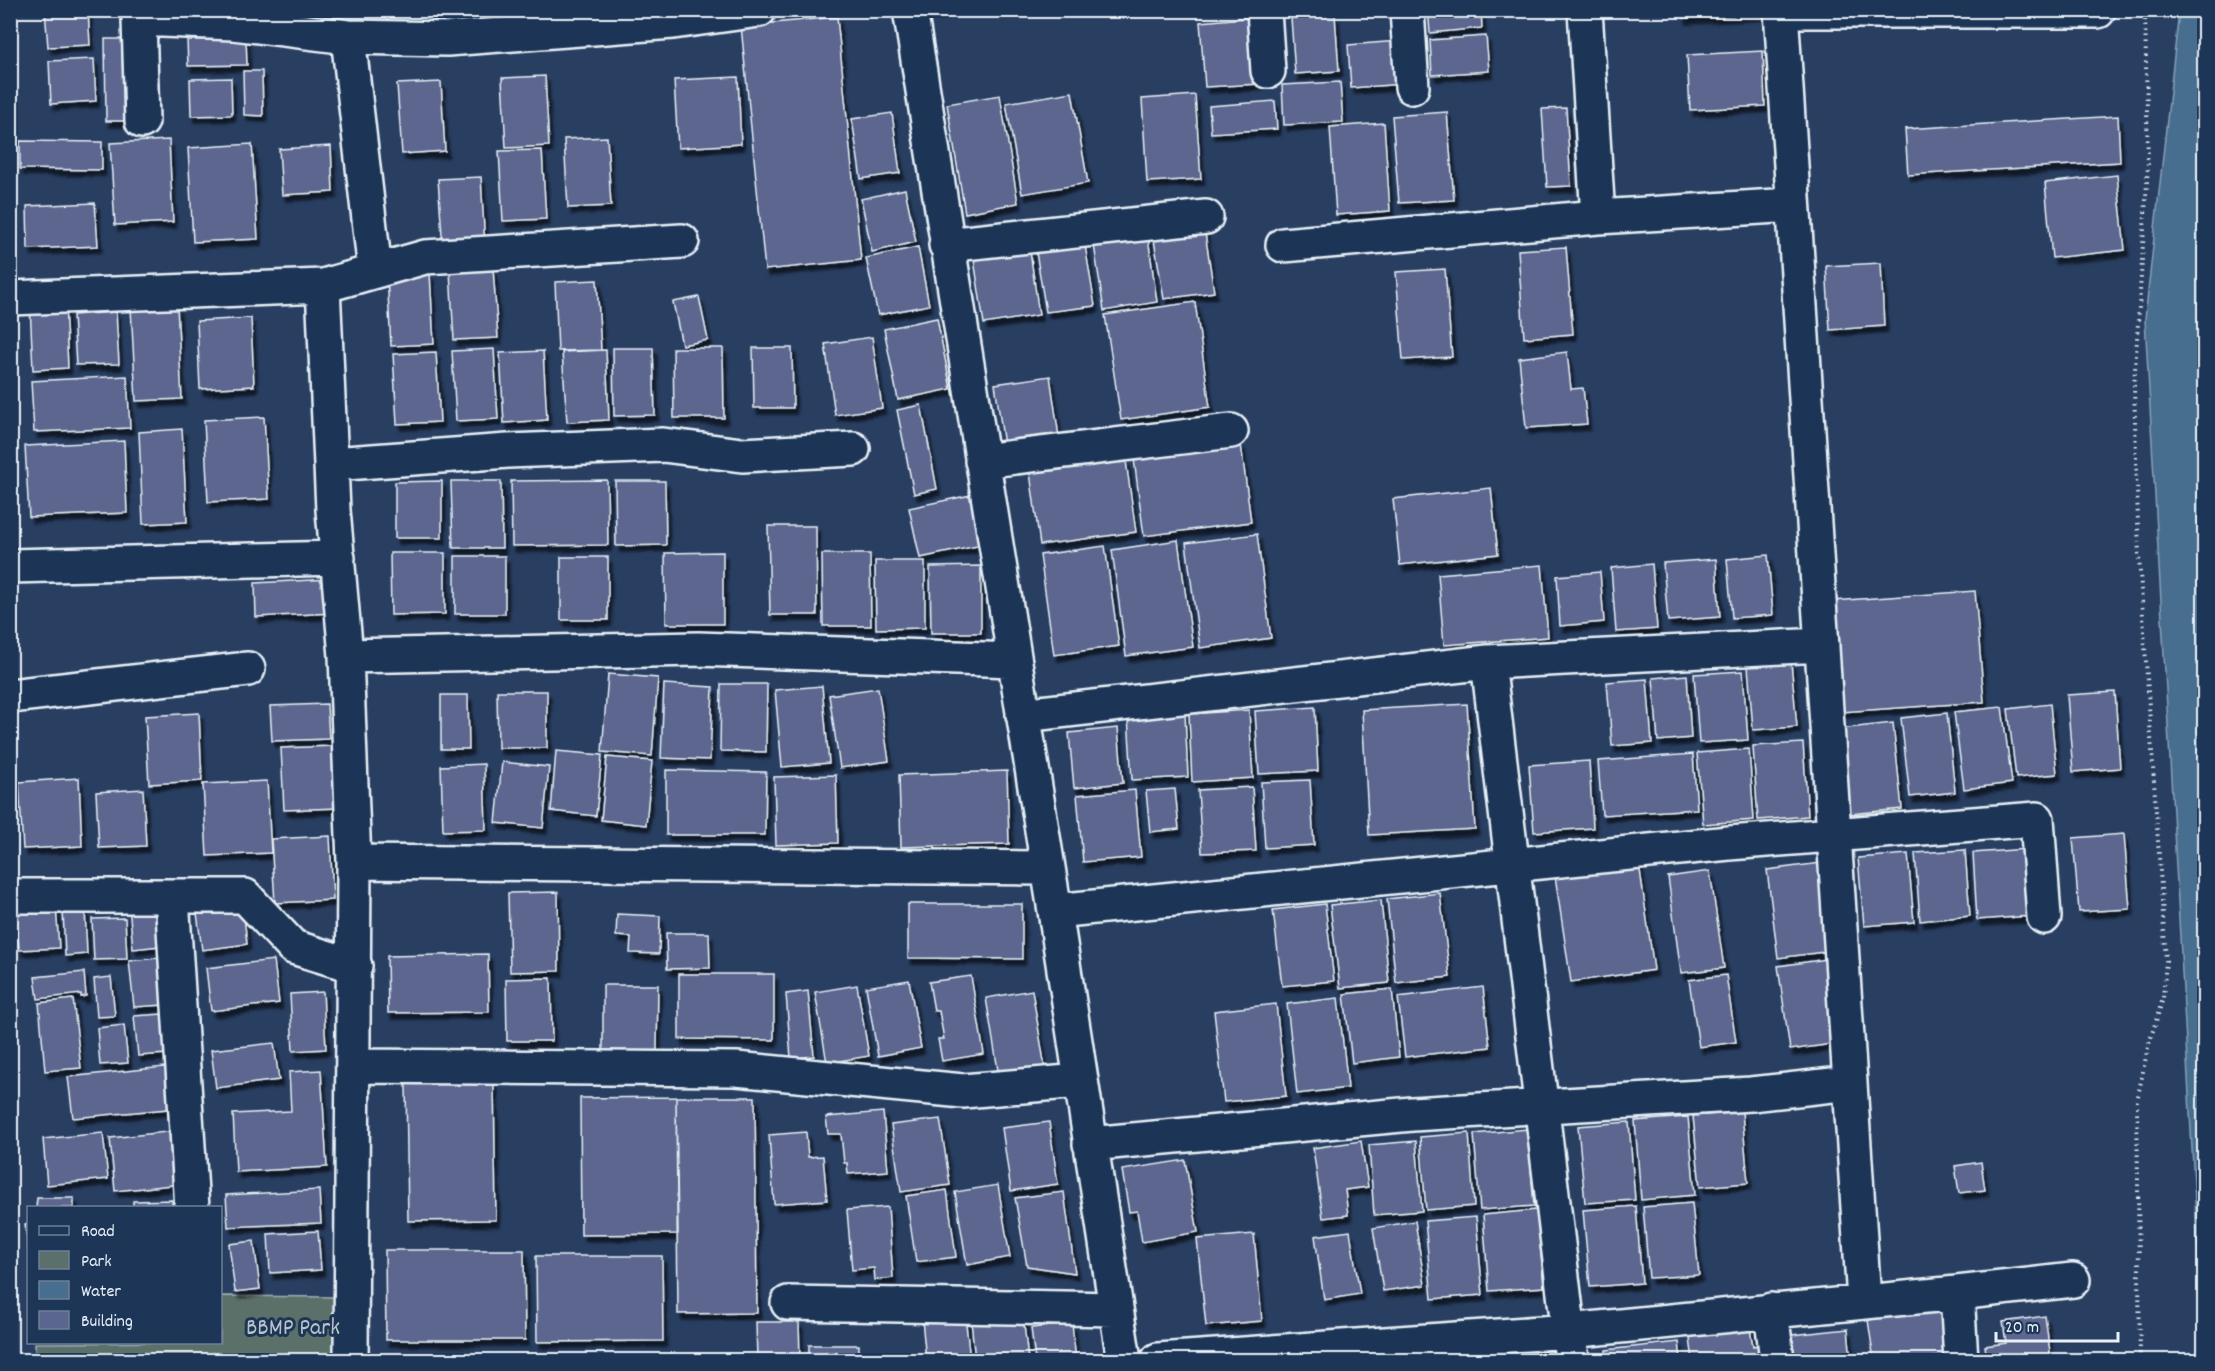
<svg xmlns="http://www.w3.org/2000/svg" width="2215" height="1371" font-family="Dekko,sans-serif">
<defs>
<filter id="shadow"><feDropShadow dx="3.5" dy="6" stdDeviation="1.5" flood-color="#0009"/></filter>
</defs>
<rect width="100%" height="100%" fill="#293f62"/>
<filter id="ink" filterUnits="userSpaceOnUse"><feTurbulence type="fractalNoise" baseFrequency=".0167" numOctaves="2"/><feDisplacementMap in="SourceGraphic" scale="12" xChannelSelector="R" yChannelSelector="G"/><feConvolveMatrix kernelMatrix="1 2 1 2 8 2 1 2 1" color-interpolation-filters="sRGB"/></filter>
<g filter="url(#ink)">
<path fill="#5b6f6b" stroke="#a2b0b2" stroke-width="1.5" d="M221 1296 336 1297 335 1360H35V1343L220 1342Z"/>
<path fill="#476d8f" stroke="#87a2b9" stroke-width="1.5" d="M2179 11H2204V1360L2145 319Z"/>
<path fill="#5b668e" stroke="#e8f1f8" stroke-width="1.5" filter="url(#shadow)" d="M45 10H88L90 45 48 47Z
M1428 10H1481L1482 28 1430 33Z
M1683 10H1759V14L1683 18Z
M1335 15 1339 71 1295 74 1291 18Z
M837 17 861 260 765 270 741 26Z
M1256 17 1260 84 1205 87 1200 22Z
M1486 36 1489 71 1432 75 1430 40Z
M105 39H122L124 121H106Z
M246 39 247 65 188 66 187 40Z
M1399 41 1403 84 1351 88 1348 45Z
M1763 51 1765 106 1690 110 1687 55Z
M94 59 96 101 51 104 49 61Z
M243 71H262L263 116 244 115Z
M545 76 549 146 506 148 502 78Z
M738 77 741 144 678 148 674 80Z
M231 78 232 115 191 116 190 79Z
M441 82 445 151 402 154 397 84Z
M1340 82 1343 122 1284 125 1282 85Z
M1072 92 1088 183 1022 194 1006 103Z
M1000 95 1018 203 965 213 947 104Z
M1195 95 1201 179 1147 182 1142 99Z
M1275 101 1277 129 1211 133 1209 106Z
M1566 108 1571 186 1547 187 1542 109Z
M1447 112 1454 200 1399 203 1392 116Z
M892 113 900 173 861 179 852 119Z
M2118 116 2120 162 1908 175 1905 129Z
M1384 123 1390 211 1336 215 1330 127Z
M607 137 611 206 568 208 564 139Z
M169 140 173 222 115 225 110 143Z
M20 141 102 142V170L20 169Z
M252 144 258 239 193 242 188 148Z
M331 146 333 192 282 195 279 149Z
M542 150 546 219 503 221 499 151Z
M2117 175 2125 250 2052 258 2045 183Z
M481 177 485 246 443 249 438 179Z
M905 189 916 242 872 252 861 199Z
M95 203 98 246 28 249 27 206Z
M1204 226 1214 292 1164 299 1153 234Z
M1147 230 1157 302 1104 311 1093 238Z
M1084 239 1095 306 1046 312 1035 246Z
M1029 244 1039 315 984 324 973 253Z
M918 247 929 305 878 315 866 258Z
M1566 247 1573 334 1524 338 1518 250Z
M1881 263 1884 326 1830 330 1826 266Z
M493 268 498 338 454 340 450 271Z
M1445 269 1452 357 1403 360 1396 272Z
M430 274 434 344 391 346 387 276Z
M597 280 601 350 558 351 555 282Z
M699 297 708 340 682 345 673 302Z
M1195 302 1210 407 1121 420 1105 315Z
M65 303 68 368 33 370 30 305Z
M177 306 182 399 136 401 131 308Z
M116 312 119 364 76 365 73 315Z
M251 318 254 386 200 389 197 321Z
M937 318 951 389 898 400 884 329Z
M872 337 882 408 835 415 825 344Z
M613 348H653L655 415 614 416Z
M673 348H723L724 418H674Z
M753 348H792L793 408H754Z
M494 349 498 419 456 421 452 351Z
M606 350 609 420 567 422 562 352Z
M543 351 547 420 504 423 500 353Z
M436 352 440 422 397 424 393 354Z
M1567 352 1571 389 1583 388 1587 424 1526 428 1519 358Z
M127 376 130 428 34 432 31 381Z
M1050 376 1059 437 1004 445 995 384Z
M921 405 937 489 914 494 897 410Z
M264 417 269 499 208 502 204 420Z
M182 429 187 522 143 524 139 432Z
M124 441 127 513 29 517 25 446Z
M1241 444 1251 522 1144 536 1134 459Z
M1126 461 1136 532 1040 545 1030 473Z
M607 480 608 545 512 546 511 481Z
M442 481V538H395V482Z
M451 481H501L502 548H453Z
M615 481H665L666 545 616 546Z
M1491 488 1498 554 1400 565 1393 499Z
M971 495 982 545 920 558 909 508Z
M768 526H816L817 615H770Z
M1257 534 1271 638 1200 648 1186 543Z
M1178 540 1193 647 1126 656 1112 550Z
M1105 546 1119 646 1054 655 1040 555Z
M723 552V624H666L665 553Z
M390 553H445V614L391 615Z
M822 554H870L871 626H823Z
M1768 555 1773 615 1732 618 1727 559Z
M455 556H505V614H455Z
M561 557H608V620H561Z
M1716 559 1720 617 1668 621 1663 563Z
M875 561H925V628L876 629Z
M1652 564 1657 629 1616 632 1611 568Z
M1542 565 1548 637 1444 645 1438 574Z
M981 566V633H931L930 567Z
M1600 572 1604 622 1560 626 1557 576Z
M331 579 333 613 256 617 255 583Z
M1975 591 1984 702 1841 712 1832 601Z
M1791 662 1797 727 1753 730 1748 666Z
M1743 671 1748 740 1699 743 1694 674Z
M608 674 658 678 652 756 602 752Z
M1687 675 1691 738 1658 741 1653 678Z
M1647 679 1652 743 1612 746 1607 682Z
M664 684 713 687 710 760 661 758Z
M721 684H767L766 752 720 751Z
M822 686 829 763 782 767 775 690Z
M878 688 889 761 840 768 829 695Z
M497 691H547V748H498Z
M2115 692 2120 768 2073 772 2067 695Z
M441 695H468L469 749H441Z
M327 704 329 739 272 741 270 706Z
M1467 704 1475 829 1369 835 1362 710Z
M2050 704 2057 774 2016 778 2008 709Z
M1315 707 1318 771 1259 774 1255 711Z
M2002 707 2012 783 1964 789 1954 712Z
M1249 710 1253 778 1192 782 1189 714Z
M199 713 202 781 149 784 145 716Z
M1947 713 1955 792 1910 797 1901 718Z
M1185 714 1188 777 1132 780 1128 717Z
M1893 723 1902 809 1849 814 1839 729Z
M1118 728 1123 783 1074 788 1069 733Z
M1803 743 1808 816 1758 820 1753 746Z
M335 746 339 808 284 810 281 748Z
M1749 749 1754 820 1703 824 1697 753Z
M556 751 602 755 596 816 551 811Z
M1693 754 1697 809 1602 815 1598 761Z
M607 757 652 761 646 825 601 820Z
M1589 761 1593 828 1534 832 1529 765Z
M502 762 549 767 543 828 496 823Z
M484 764 486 830 443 831 441 766Z
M666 770 766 772 765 835H666Z
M1007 771 1009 844 901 847 899 775Z
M836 775 838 843 776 845 774 777Z
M79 778 82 846 23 849 19 782Z
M1310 780 1314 845 1265 848 1261 782Z
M267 781 271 853 207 856 203 784Z
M1252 787 1256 851 1202 853 1198 790Z
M143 789 146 846 99 848 96 792Z
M1175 789 1179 829 1150 832 1146 791Z
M1135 790 1141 857 1083 862 1077 795Z
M2124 834 2130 909 2079 912 2073 838Z
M330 836 333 900 275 903 271 839Z
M2026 849 2031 916 1977 920 1973 853Z
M1965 850 1970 916 1920 921 1915 853Z
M1908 854 1914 922 1864 926 1858 858Z
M1639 863 1654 970 1571 982 1555 876Z
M1821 863 1831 951 1778 958 1767 870Z
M1710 871 1724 968 1681 973 1668 877Z
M558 892 559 971 510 972 508 893Z
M1440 893 1450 977 1396 983 1387 899Z
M1381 900 1389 983 1340 988 1330 905Z
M156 904 160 946 133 949 129 906Z
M908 904H1022V959L908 958Z
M1325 904 1334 981 1282 986 1273 910Z
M56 905 59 948 19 950 16 907Z
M243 907 247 944 202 950 197 913Z
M85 909 87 954 65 956 63 910Z
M617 914 660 916 659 954 630 953 631 937 616 936Z
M125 918 127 959 94 960 92 919Z
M666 933H709L710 968 667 969Z
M488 954 489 1012 388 1013 387 956Z
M159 958 164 1005 134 1007 129 961Z
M1827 959 1839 1043 1790 1050 1778 966Z
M274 960 279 1003 211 1011 206 968Z
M84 972 86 996 81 997V994L38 999 35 977Z
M679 974H774V1040L679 1039Z
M1726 975 1736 1042 1699 1047 1689 980Z
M971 976 984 1054 942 1061 938 1039H944L939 1011H934L929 982Z
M111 977 115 1016 97 1017 94 979Z
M551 978 552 1041H507L506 979Z
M909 980 921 1048 878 1056 866 987Z
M603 985H658L657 1051H603Z
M857 985 869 1056 827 1063 815 992Z
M1483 987 1490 1047 1405 1057 1398 997Z
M1392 989 1399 1057 1352 1063 1344 994Z
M1032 990 1045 1068 999 1076 986 998Z
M808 991 814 1056 791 1058 786 994Z
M323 992 326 1049 293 1051 290 994Z
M1338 998 1348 1088 1297 1094 1287 1004Z
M73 999 81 1068 45 1071 39 1003Z
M1276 1004 1286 1096 1224 1102 1214 1011Z
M163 1014 167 1054 138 1056 134 1016Z
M124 1025 128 1063 100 1065 97 1028Z
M274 1043 279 1080 216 1088 211 1050Z
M174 1066 178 1108 73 1118 68 1077Z
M321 1070 327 1167 236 1172 233 1114 291 1111 289 1072Z
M406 1083H494L496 1220 408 1221Z
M676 1097 678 1234 581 1235 580 1098Z
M676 1097H755L757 1313 678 1314Z
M883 1112 888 1171 848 1174 847 1163H844L841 1134H828L826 1117Z
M1742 1112 1748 1183 1700 1187 1693 1116Z
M1688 1117 1695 1195 1641 1200 1635 1121Z
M940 1119 950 1185 901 1192 891 1125Z
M1049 1122 1058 1184 1011 1191 1002 1128Z
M1629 1122 1635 1200 1585 1203 1578 1126Z
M1528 1129 1534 1206 1480 1210 1474 1134Z
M176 1131 182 1184 115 1191 110 1138Z
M806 1132 808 1157 823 1156 827 1200 774 1204 769 1135Z
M103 1133 108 1179 47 1185 43 1139Z
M1469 1133 1474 1206 1426 1210 1420 1137Z
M1361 1141 1368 1187 1345 1190 1348 1215 1323 1218 1313 1148Z
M1416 1141 1422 1211 1374 1215 1369 1145Z
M1185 1160 1198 1232 1142 1242 1137 1211 1129 1212 1122 1170Z
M1981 1162 1985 1190 1959 1193 1955 1166Z
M998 1185 1010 1257 967 1265 955 1192Z
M319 1190 321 1223 228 1227 226 1195Z
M947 1190 956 1257 916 1262 906 1196Z
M1064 1192 1075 1273 1027 1266 1015 1198Z
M37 1198H74V1208H36Z
M172 1200V1208H133V1201Z
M1692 1203 1699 1275 1649 1278 1643 1207Z
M1636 1206 1642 1283 1590 1287 1583 1210Z
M888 1207 893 1278 875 1280 874 1268 852 1270 847 1210Z
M1537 1210 1544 1287 1489 1291 1483 1215Z
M1476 1217 1483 1295 1432 1299 1425 1221Z
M1415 1221 1425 1285 1383 1291 1373 1228Z
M25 1224H28V1249Z
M318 1231 321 1270 270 1273 268 1234Z
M1350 1231 1360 1294 1324 1300 1315 1236Z
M1254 1234 1262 1321 1206 1326 1197 1239Z
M254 1241 260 1289 235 1292 229 1244Z
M385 1250H524L525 1340H386Z
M536 1256H662L663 1341 537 1342Z
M1945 1309 1952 1355 1916 1360H1874L1868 1320Z
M965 1315 970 1360H926L922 1320Z
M1023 1315 1028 1360H975L971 1320Z
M2045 1316 2051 1360H1987L1985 1346 2006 1343 2003 1322Z
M756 1322H799L800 1360H711H757Z
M1749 1323 1753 1346 1763 1344 1766 1360H1693L1689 1332Z
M1072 1324 1076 1360H1035L1031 1328Z
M1848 1329 1851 1360H1784L1782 1336Z
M1679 1342 1681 1360H1607L1606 1350Z
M809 1345H859V1360H809Z
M1481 1355 1482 1360H1421Z"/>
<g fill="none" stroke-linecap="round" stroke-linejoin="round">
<defs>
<path id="minor" d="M910 10 1055 911 1124 1360
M1264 10 1268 71
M1407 10 1412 87
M1585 10 1598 217 1793 205
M1781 10 1864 1301
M1781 11H2098
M142 121 139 19 233 23 348 37
M946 245 1206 217
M1283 245 1598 217
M375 271 348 37 447 39 673 22 759 10
M323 286 425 257 682 241
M10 298 323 286 333 510 346 656 354 862 351 1360
M982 461 1231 431
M332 464 508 451 663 445 742 455 853 449
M10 566 338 558
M346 656 698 649 1014 660
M1488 662 1572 1360
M10 696 248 669
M1023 715 1488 662 1822 645
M354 862 1048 868
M10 896H245L293 947 355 966
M172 898 192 1208
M1055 911 1729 843 2037 819 2044 917
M354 1066 736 1069 963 1091 1080 1081
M1090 1144 1412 1114 1751 1094 1850 1083
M1957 1293 2073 1280
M788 1303 1116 1309
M1771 1310 1777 1360
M1158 1360 1569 1331 1957 1293 1961 1360"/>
</defs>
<use href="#minor" stroke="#e8f1f8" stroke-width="38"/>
<path stroke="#e8f1f8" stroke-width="4" stroke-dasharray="1.5 4.5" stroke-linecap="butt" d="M2140 1360 2137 1101 2148 1047 2163 998 2166 961 2139 557 2134 386 2148 166 2145 10"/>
<use href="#minor" stroke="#1d3557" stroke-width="33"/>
</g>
</g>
<g text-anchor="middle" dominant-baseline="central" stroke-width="6" stroke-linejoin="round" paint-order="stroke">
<g font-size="24" fill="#b7c4c7" stroke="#1d3557">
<text x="293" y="1329">BBMP Park</text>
</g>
</g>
<rect width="2215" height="1371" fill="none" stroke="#1d3557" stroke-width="36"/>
<rect x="18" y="18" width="2179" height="1335" fill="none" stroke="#e8f1f8" stroke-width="2" filter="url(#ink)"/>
<rect x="27" y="1206" width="195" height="138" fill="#1d3557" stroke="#6e8097" stroke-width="1.5"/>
<rect x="39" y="1226" width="30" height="9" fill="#1d3557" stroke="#6e8097" stroke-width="1.5"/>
<text x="81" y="1236" font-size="18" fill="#e8f1f8">Road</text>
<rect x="39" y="1251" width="30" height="18" fill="#5b6f6b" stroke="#6e8097" stroke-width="1.5"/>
<text x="81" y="1266" font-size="18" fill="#e8f1f8">Park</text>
<rect x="39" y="1281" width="30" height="18" fill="#476d8f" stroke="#6e8097" stroke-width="1.5"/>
<text x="81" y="1296" font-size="18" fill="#e8f1f8">Water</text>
<rect x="39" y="1311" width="30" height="18" fill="#5b668e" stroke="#6e8097" stroke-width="1.5"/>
<text x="81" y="1326" font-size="18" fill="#e8f1f8">Building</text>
<path d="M1996 1332v9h122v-9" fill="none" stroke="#e8f1f8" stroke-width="3"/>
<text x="2005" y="1332" font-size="18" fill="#e8f1f8" stroke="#1d3557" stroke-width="4.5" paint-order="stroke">20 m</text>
</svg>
